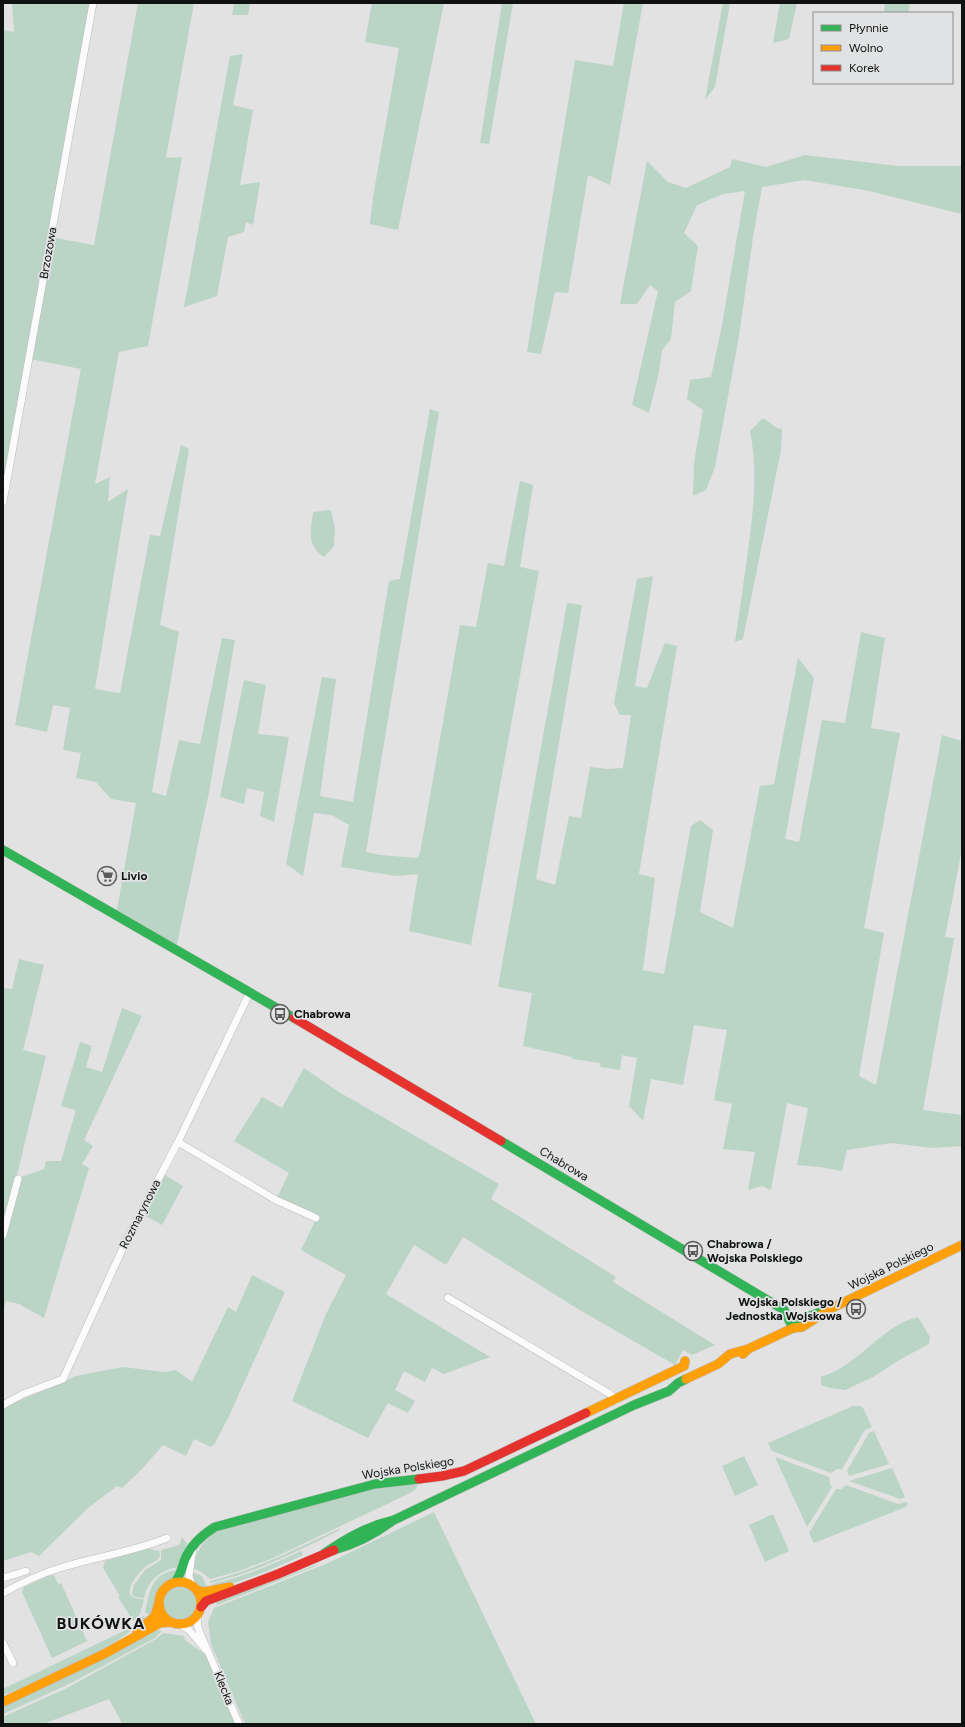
<svg xmlns="http://www.w3.org/2000/svg" width="965" height="1727" font-family="Figtree,sans-serif">
<rect width="100%" height="100%" fill="#e2e2e2"/>
<path fill="#bad4c5" d="M12 3H93L50 237 94 245 138 3H194L166 158 182 157 148 346 119 352 95 484 110 477 108 502 128 489 95 689 120 693 150 535 160 536 181 445 189 449 160 625 179 632 152 792 166 796 179 740 200 744 222 638 235 640 209 792 176 949 116 915 136 803 111 799 96 782 76 778 81 753 63 750 70 708 53 705 47 732 15 725 81 369 30 359 3 502V30L14 32Z
M234 3H250L248 15H232Z
M372 3H444L398 230 370 224 373 197 399 48 365 42Z
M502 3H513L489 144 480 143Z
M624 3H643L610 185 588 175 568 293 555 292 541 354 527 352 575 60 613 66Z
M723 3H730L715 87 705 100Z
M780 3H797L789 39 773 43Z
M885 3H910L908 13H884Z
M243 54 233 105 253 110 240 185 260 182 253 225 246 222 244 232 228 237 217 296 184 307 230 56Z
M805 155 898 166H962V214L869 191 805 180 762 187 753 237 739 336 715 467 706 490 693 496 694 463 703 410 687 399 690 380 711 377 722 325 745 191 723 194 697 205 684 233 698 246 691 291 675 302 671 339 662 350 659 372 649 413 632 405 658 291 650 285 637 304H620L647 161 668 182 686 188 730 167 732 159 766 167Z
M430 409 439 412 366 852 380 855 417 858 420 853 460 625 476 627 488 563 504 566 520 481 533 485 520 567 539 571 471 945 409 931 418 874 396 876 341 867 349 825 332 815 314 813 303 876 286 864 322 677 336 679 320 796 353 802 389 581 400 579Z
M763 418 777 428 782 429 781 450 743 639 735 642C739 617 742 591 746 566 752 521 759 476 750 431Z
M331 510 335 528 334 546 324 557C306 545 311 531 313 512Z
M653 576 635 686 647 688 665 643 677 646 639 874 655 878 643 970 664 974 691 826 700 820 713 830 700 912 733 928 760 786 774 784 798 658 814 678 785 839 799 842 822 720 845 723 861 632 885 638 871 728 900 733 864 928 884 933 859 1076 876 1085 942 735 962 741V849L945 937 954 938 923 1110 962 1115V1146L933 1148 891 1143 847 1150 842 1171 820 1167 797 1165 808 1108 787 1103 771 1190 762 1186 748 1190 755 1152 723 1149 732 1104 714 1100 727 1030 694 1025 683 1085 651 1079 643 1121 629 1106 637 1058 622 1055 620 1070 600 1067 601 1063 572 1059V1057L523 1046 532 993 498 987 567 603 582 605 536 879 555 885 569 816 581 818 590 767 608 769 623 768 631 715H620L614 703 637 579Z
M244 680 266 685 258 734 289 737 274 822 260 816 264 792 247 788 244 804 220 797Z
M19 959 44 965 23 1050 46 1056 16 1179 44 1169 46 1161H61L76 1110 61 1106 80 1042 92 1046 86 1067 102 1072 122 1008 142 1016 84 1140 93 1146 82 1164 89 1168 44 1318 19 1304 6 1301 3 1311V988L12 989Z
M304 1068 339 1092 499 1184 491 1199 616 1277 613 1282 715 1345 692 1355 683 1350 675 1365 578 1309 463 1237 446 1265 414 1245 386 1294 490 1357 444 1374 432 1368 425 1382 404 1371 395 1390 415 1401 408 1413 388 1403 368 1438 292 1401 326 1314 346 1275 301 1250 316 1219 276 1200 289 1173 234 1141 262 1097 282 1108Z
M178 1142 165 1175 183 1186 162 1225 140 1213Z
M252 1275 285 1292 229 1416 215 1443 211 1447 194 1439 186 1456 163 1445 143 1468 122 1488 117 1486 88 1508 39 1556 31 1552 3 1561V1408L76 1376 123 1367 164 1372 176 1370 192 1382 228 1307 236 1312Z
M918 1317 930 1337 929 1344 901 1359 873 1377 845 1390 830 1388 821 1385V1377C851 1368 871 1341 898 1325 904 1321 912 1319 918 1317Z
M853 1406H861L863 1408 872 1427 865 1430 842 1469H837L831 1473 772 1451 768 1443Z
M874 1431 889 1464 849 1476 847 1471 869 1433Z
M744 1456 758 1485 735 1496 722 1466Z
M775 1457 829 1477 830 1484 832 1487 807 1527Z
M892 1468 905 1497 900 1499 849 1481Z
M418 1484 415 1490 408 1494 273 1558 236 1572 210 1579 200 1571 192 1568C196 1551 204 1539 219 1530L370 1488Z
M846 1485 898 1504 907 1502 908 1504 906 1507 814 1543 809 1533 836 1489H841Z
M434 1512 536 1724H245L211 1644 208 1622 214 1608 326 1564Z
M773 1514 789 1551 765 1562 749 1525Z
M339 1529 340 1530C298 1551 257 1572 211 1583L210 1581C256 1570 297 1548 339 1529Z
M182 1537 187 1544 178 1567C160 1570 148 1580 144 1598L134 1597 132 1594 134 1585 145 1570 161 1560V1550L179 1545Z
M148 1548 156 1551 159 1550 160 1556C157 1563 148 1563 143 1569 132 1580 119 1600 144 1599L140 1614 133 1621 118 1597 120 1596 103 1568 105 1561Z
M301 1551 303 1555C273 1569 245 1581 213 1588L212 1584C243 1577 272 1565 301 1551Z
M318 1564V1565L217 1605 216 1600 269 1583Z
M178 1570C173 1582 170 1578 162 1585 155 1593 154 1606 151 1616L145 1612C149 1592 152 1572 178 1570Z
M191 1572 202 1576 208 1589C195 1586 195 1585 191 1572Z
M54 1575 58 1584 61 1583 87 1641 52 1658 22 1592 24 1587 48 1576Z
M163 1603a17 17 0 1 1 34 0a17 17 0 1 1-34 0Z
M143 1616 146 1617C122 1642 91 1656 60 1670 41 1679 23 1688 3 1695V1689L130 1628 139 1622Z
M156 1630 162 1631 155 1638 69 1684 3 1714V1706Z
M163 1633 184 1636 185 1640 206 1655 235 1724H121L122 1723 109 1699 43 1724H3V1717L67 1688 156 1639Z"/>
<g fill="none" stroke-linecap="round" stroke-linejoin="round">
<defs>
<path id="street" d="M3 502 93 3
M178 1142 276 1200 316 1218
M3 1235 18 1179
M448 1298 610 1394 616 1400
M3 1405 23 1394 63 1379 127 1239 178 1142 250 992
M3 1578 26 1571
M192 1585 189 1576 193 1548
M3 1593C21 1583 40 1574 60 1568 95 1557 133 1552 167 1538
M197 1617 198 1628 239 1724
M179 1624 189 1630 207 1651
M3 1643 13 1663"/>
<path id="fast" d="M3 850 294 1018
M501 1141 784 1310 793 1328
M793 1328 802 1319 826 1310
M334 1550C356 1544 372 1536 391 1522
M325 1553C347 1538 368 1526 394 1520L634 1405 669 1391 678 1383 686 1379
M175 1582C181 1575 182 1567 185 1559 191 1545 202 1535 215 1527L375 1484 419 1479"/>
<path id="slow" d="M743 1354 748 1349 793 1328 802 1327 830 1309 962 1245
M686 1379 718 1364 730 1354 748 1349
M586 1413 684 1366 685 1361
M159 1603a21 21 0 1 1 42 0a21 21 0 1 1-42 0Z
M197 1590 204 1592 230 1587
M137 1632 155 1616 159 1603
M3 1702 104 1654 160 1623 171 1622"/>
<path id="jam" d="M294 1018 501 1141
M419 1479 442 1476 464 1471 586 1413
M201 1607 206 1601 278 1574 334 1550"/>
</defs>
<use href="#street" stroke="#bbbbbc" stroke-width="8"/>
<use href="#fast" stroke="#bbbbbc" stroke-width="10"/>
<use href="#slow" stroke="#bbbbbc" stroke-width="10"/>
<use href="#jam" stroke="#bbbbbc" stroke-width="10"/>
<use href="#street" stroke="#fbfbfb" stroke-width="7"/>
<use href="#fast" stroke="#30b455" stroke-width="9"/>
<use href="#slow" stroke="#ff9f0a" stroke-width="9"/>
<use href="#jam" stroke="#e5322d" stroke-width="9"/>
</g>
<defs>
<symbol id="supermarket-ring" viewBox="-11 -11 22 22"><circle r="9.5" fill="#e1e2e3" stroke="#5a5a5a" stroke-width="1.5"/><path d="M-6-5.5h2.5l.6 2H6L4.5 2H-2.5L-4.4-4H-6ZM-1.5 3.2a1.3 1.3 0 1 0 .1 0ZM3 3.2a1.3 1.3 0 1 0 .1 0Z" fill="#5a5a5a"/></symbol>
<symbol id="bus-ring" viewBox="-11 -11 22 22"><circle r="9.5" fill="#e1e2e3" stroke="#5a5a5a" stroke-width="1.5"/><path d="M-5-6H5V4H4V6H2V4H-2V6H-4V4H-5ZM-3.5-4V0h7V-4ZM-3.5 1.2v1.5H-2V1.2ZM2 1.2v1.5H3.5V1.2Z" fill="#5a5a5a"/></symbol>
</defs>
<g fill-rule="evenodd">
<use href="#supermarket-ring" x="96" y="865" width="22" height="22"/>
<use href="#bus-ring" x="269" y="1003" width="22" height="22"/>
<use href="#bus-ring" x="682" y="1240" width="22" height="22"/>
<use href="#bus-ring" x="845" y="1298" width="22" height="22"/>
</g>
<g text-anchor="middle" dominant-baseline="central" stroke-width="3.5" stroke-linejoin="round" paint-order="stroke">
<g font-size="12" fill="#101111" stroke="#e1e2e3">
<text transform="translate(48 253) rotate(-80)">Brzozowa</text>
<text transform="translate(564 1164) rotate(31)">Chabrowa</text>
<text transform="translate(140 1214) rotate(-63)">Rozmarynowa</text>
<text transform="translate(891 1266) rotate(-26)">Wojska Polskiego</text>
<text transform="translate(408 1468) rotate(-9)">Wojska Polskiego</text>
<text transform="translate(224 1688) rotate(68)">Klecka</text>
</g>
<g font-size="12" font-weight="bold" fill="#101111" stroke="#e1e2e3" text-anchor="start">
<text x="121" y="876">Livio</text>
<text x="294" y="1014">Chabrowa</text>
<text x="707" y="1244">Chabrowa /<tspan x="707" dy="14">Wojska Polskiego</tspan></text>
<text x="842" y="1302" text-anchor="end">Wojska Polskiego /<tspan x="842" dy="14">Jednostka Wojskowa</tspan></text>
</g>
<g font-size="16" font-weight="bold" letter-spacing="1" fill="#101111" stroke="#e1e2e3">
<text x="101" y="1623">BUKÓWKA</text>
</g>
</g>
<rect width="965" height="1727" fill="none" stroke="#101111" stroke-width="8"/>
<rect x="813" y="12" width="140" height="72" fill="#e1e2e3" stroke="#8d8e8f"/>
<rect x="821" y="25" width="20" height="6" fill="#30b455" stroke="#8d8e8f"/>
<text x="849" y="32" font-size="12" fill="#101111">Płynnie</text>
<rect x="821" y="45" width="20" height="6" fill="#ff9f0a" stroke="#8d8e8f"/>
<text x="849" y="52" font-size="12" fill="#101111">Wolno</text>
<rect x="821" y="65" width="20" height="6" fill="#e5322d" stroke="#8d8e8f"/>
<text x="849" y="72" font-size="12" fill="#101111">Korek</text>
</svg>
